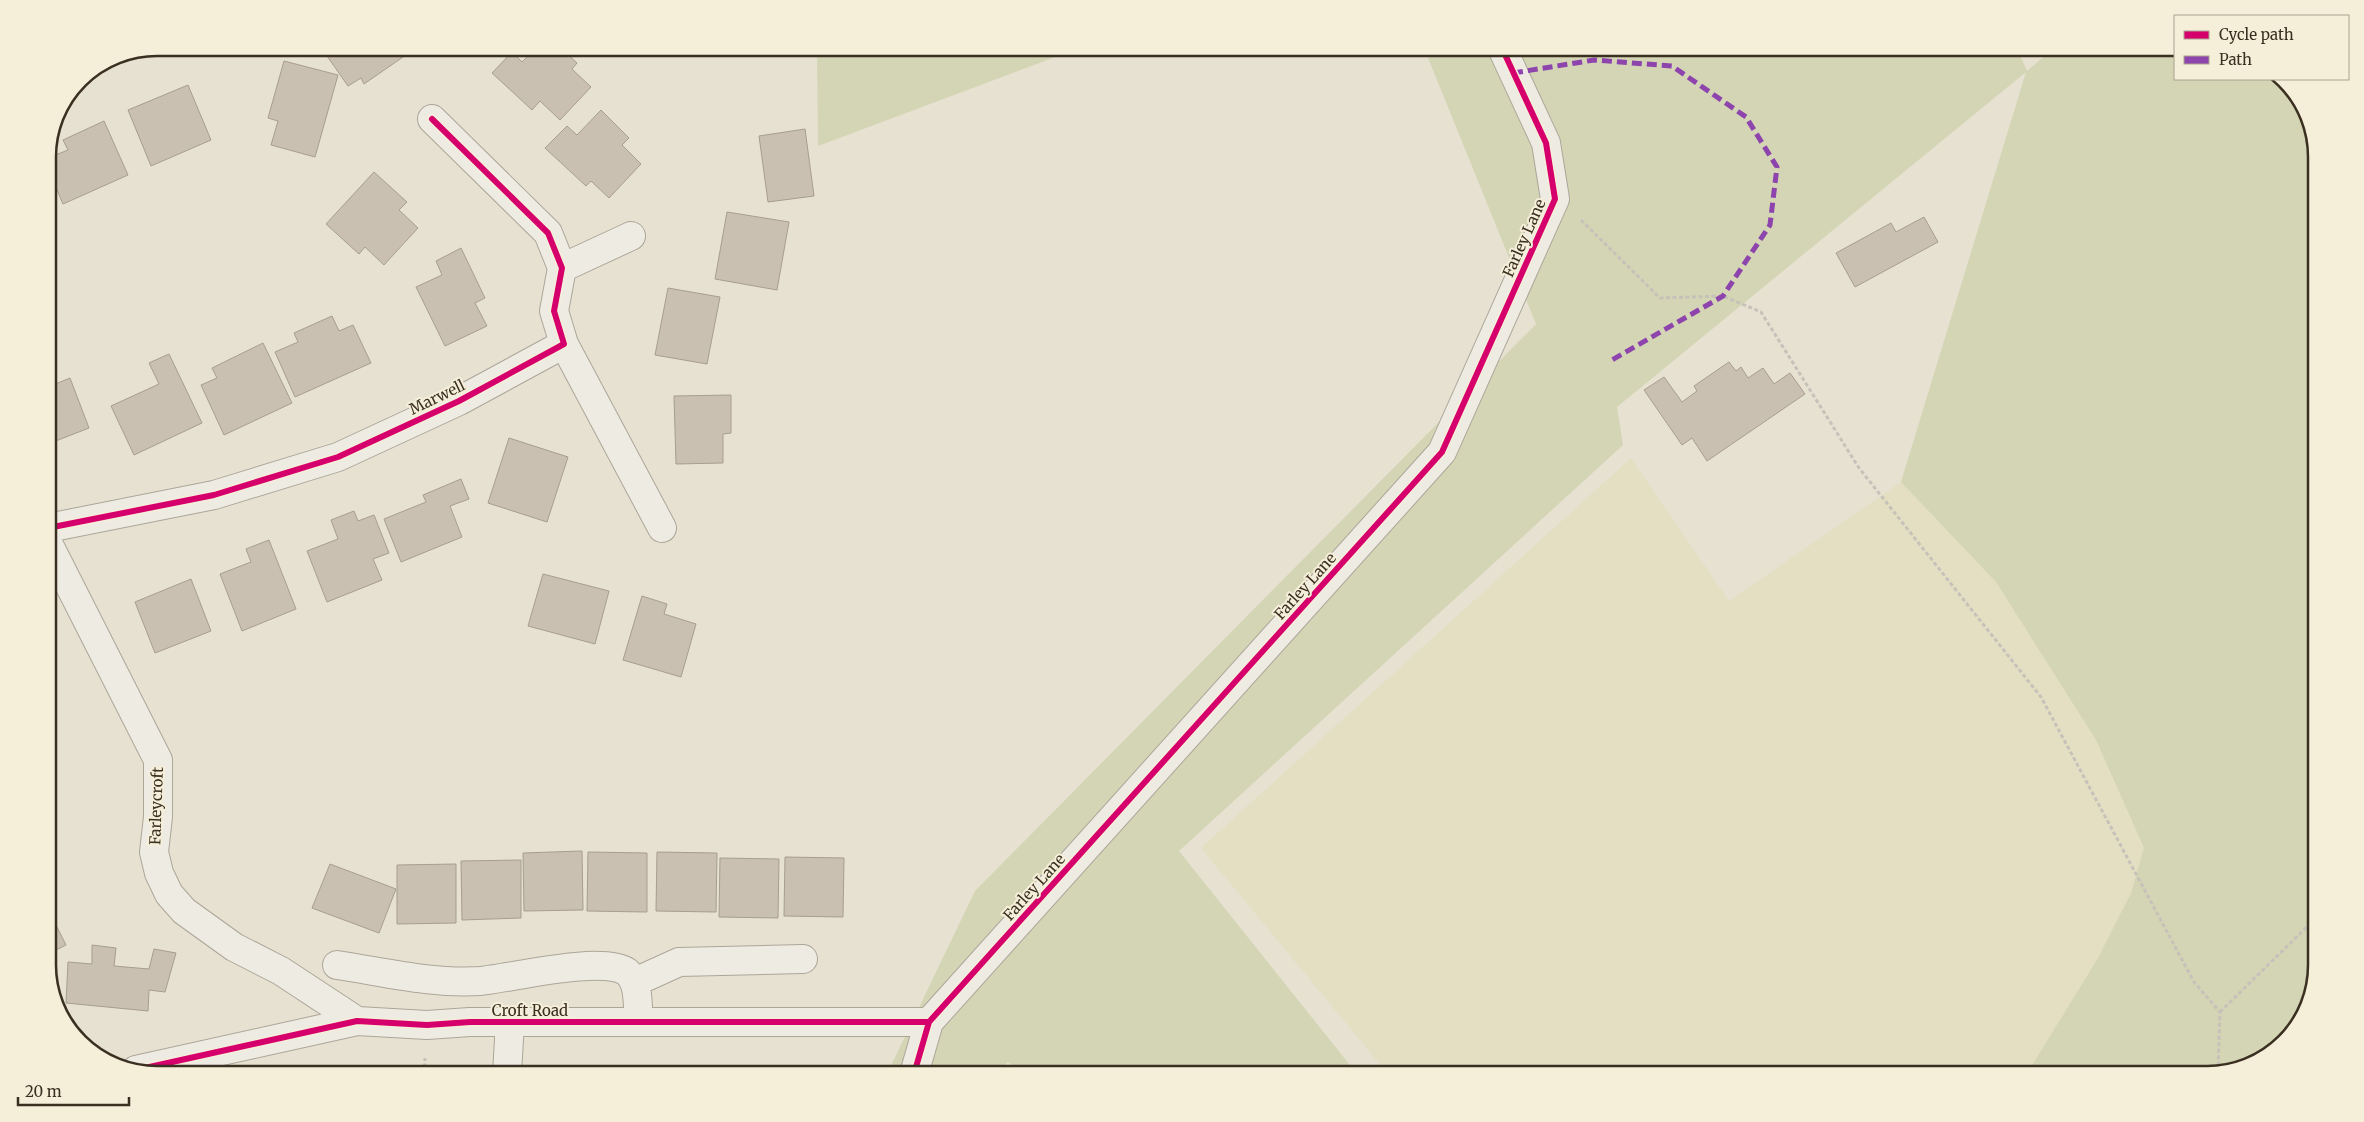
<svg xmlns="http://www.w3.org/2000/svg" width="2364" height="1122" font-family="Merriweather,serif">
<rect width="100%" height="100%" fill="#e6e1d1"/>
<path fill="#e4dfc3" d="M1631 458 1729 601 1901 482 1996 582 2096 740 2144 848 2131 893 2098 958 2027 1074H1388L1201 848Z"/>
<path fill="#d3d5b4" d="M817 48H1079L818 146Z
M1424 48H2017L2027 71 2054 48H2175V79H2277L2298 96 2316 150V965L2308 1007 2268 1056 2207 1074H2029L2028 1072 2098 958 2131 893 2144 848 2096 740 1996 582 1901 482 2026 72 1617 407 1623 445 1179 851 1357 1074H1031L1007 1062 1001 1074H887L975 891 1536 324Z"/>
<path fill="#cac0b2" stroke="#a79d90" d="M339 48H416L364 84 361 78 348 86 327 56Z
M536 48H561L577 63 572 69 591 87 560 120 540 101 532 110 492 73 512 52 522 62Z
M284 61 338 75 315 157 271 145 278 121 268 118Z
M188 85 211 140 151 166 128 110Z
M601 110 629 138 622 145 641 164 609 198 591 181 586 186 545 148 567 126 577 135Z
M104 121 128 175 63 204 48 169V158L68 150 63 140Z
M805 129 814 196 768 202 759 136Z
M374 172 407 202 399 210 418 228 384 265 365 247 359 254 326 224Z
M727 212 789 222 777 290 715 279Z
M1924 217 1938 242 1855 287 1836 253 1891 223 1896 232Z
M461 248 485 298 475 303 487 326 445 346 416 287 442 275 436 261Z
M668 288 720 297 707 364 655 355Z
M332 316 339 331 353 325 371 363 295 397 275 352 298 342 294 333Z
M263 343 292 403 224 435 201 385 217 378 212 368Z
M169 354 202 423 134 455 111 406 159 384 149 363Z
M1729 362 1736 371 1741 367 1748 378 1763 368 1774 384 1790 373 1805 394 1707 461 1692 438 1682 445 1644 390 1664 377 1682 402 1697 391 1694 386Z
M70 378 89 428 48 444V387Z
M731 395V433L723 434V463L676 464 674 396Z
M509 438 568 457 547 522 488 503Z
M461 479 469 499 450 506 462 537 401 562 384 519 426 502 423 495Z
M354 511 358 521 374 515 389 553 373 559 382 580 327 602 307 551 338 539 331 520Z
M269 540 296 609 242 631 220 574 251 562 246 549Z
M543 574 609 591 595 644 528 626Z
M191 579 211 631 155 653 135 602Z
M642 596 667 604 664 614 696 624 681 677 623 660Z
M582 851 583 910 524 911 523 853Z
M588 852 647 853V912L587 911Z
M657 852 717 853 716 912 656 911Z
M785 857 844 858 843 917 784 916Z
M720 858 779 859 778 918 719 917Z
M521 860V918L462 920 461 861Z
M330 864 396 889 379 933 312 908Z
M456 864V923L397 924V865Z
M48 909 66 945 48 954Z
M92 945 116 948 114 966 149 969 154 949 176 953 165 992 149 990 148 1011 66 1003 68 962 92 964Z"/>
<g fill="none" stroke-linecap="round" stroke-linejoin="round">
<defs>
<path id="street" d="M562 268 631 236
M564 344 662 528
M48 528 214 495 338 457 459 401 564 344 554 311 562 268 548 233 432 119
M48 543 158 760V817L154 852 159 873 169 894 184 911 234 947 281 971 357 1021
M337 965C384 972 432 984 480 981 511 978 603 955 627 972 640 983 637 1006 639 1022
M635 982 679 962 803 959
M136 1070 357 1021 427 1025 470 1022H929
M507 1074 510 1022
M914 1074 929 1022 1442 452 1555 199 1546 143 1502 48"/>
</defs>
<use href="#street" stroke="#aca699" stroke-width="30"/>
<path stroke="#c7c2b9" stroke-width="3" stroke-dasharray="4 2.5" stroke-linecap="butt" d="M1581 220 1660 298 1723 296 1761 312 1859 468 2041 697 2194 982 2220 1012 2218 1071
M2220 1012 2316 918
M424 1074 425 1058"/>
<use href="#street" stroke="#eeebe3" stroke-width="28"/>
<path stroke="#8e44ad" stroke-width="5" stroke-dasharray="10 5" stroke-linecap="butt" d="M1513 73 1594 60 1672 66 1746 117 1777 167 1770 225 1723 296 1612 360"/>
<defs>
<path id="cycleway" d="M48 528 214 495 338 457 459 401 564 344 554 311 562 268 548 233 432 119
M136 1070 357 1021 427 1025 470 1022H929
M914 1074 929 1022 1442 452 1555 199 1546 143 1502 48"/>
</defs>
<use href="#cycleway" stroke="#f5efd9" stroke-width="9"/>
<use href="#cycleway" stroke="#d6006c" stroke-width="6"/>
</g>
<g text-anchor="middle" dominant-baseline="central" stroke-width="4" stroke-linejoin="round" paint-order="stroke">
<g font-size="15" fill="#3b2f21" stroke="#f5efd9">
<text transform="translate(1524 238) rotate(-66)">Farley Lane</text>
<text transform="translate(437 397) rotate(-26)">Marwell</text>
<text transform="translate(1305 586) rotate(-48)">Farley Lane</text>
<text transform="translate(156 806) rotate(-88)">Farleycroft</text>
<text transform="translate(1034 887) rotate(-48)">Farley Lane</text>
<text x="530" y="1010">Croft Road</text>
</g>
</g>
<path d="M0 0H2364V1122H0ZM157 56H2207A101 101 0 0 1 2308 157V965A101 101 0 0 1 2207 1066H157A101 101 0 0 1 56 965V157A101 101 0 0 1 157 56Z" fill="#f5efd9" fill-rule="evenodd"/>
<path fill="none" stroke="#3b2f21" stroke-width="2.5" d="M157 56H2207A101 101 0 0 1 2308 157V965A101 101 0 0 1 2207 1066H157A101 101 0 0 1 56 965V157A101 101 0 0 1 157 56Z"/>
<rect x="2174" y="15" width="175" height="65" fill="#f5efd9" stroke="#aba28f"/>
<rect x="2184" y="31" width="25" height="8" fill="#d6006c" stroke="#aba28f"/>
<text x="2219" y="40" font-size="15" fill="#3b2f21">Cycle path</text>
<rect x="2184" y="56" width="25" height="8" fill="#8e44ad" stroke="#aba28f"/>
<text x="2219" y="65" font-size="15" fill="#3b2f21">Path</text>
<path d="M18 1097v8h111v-8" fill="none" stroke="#3b2f21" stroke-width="2.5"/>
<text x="25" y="1097" font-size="15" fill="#3b2f21" stroke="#f5efd9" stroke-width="4" paint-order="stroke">20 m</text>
</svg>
